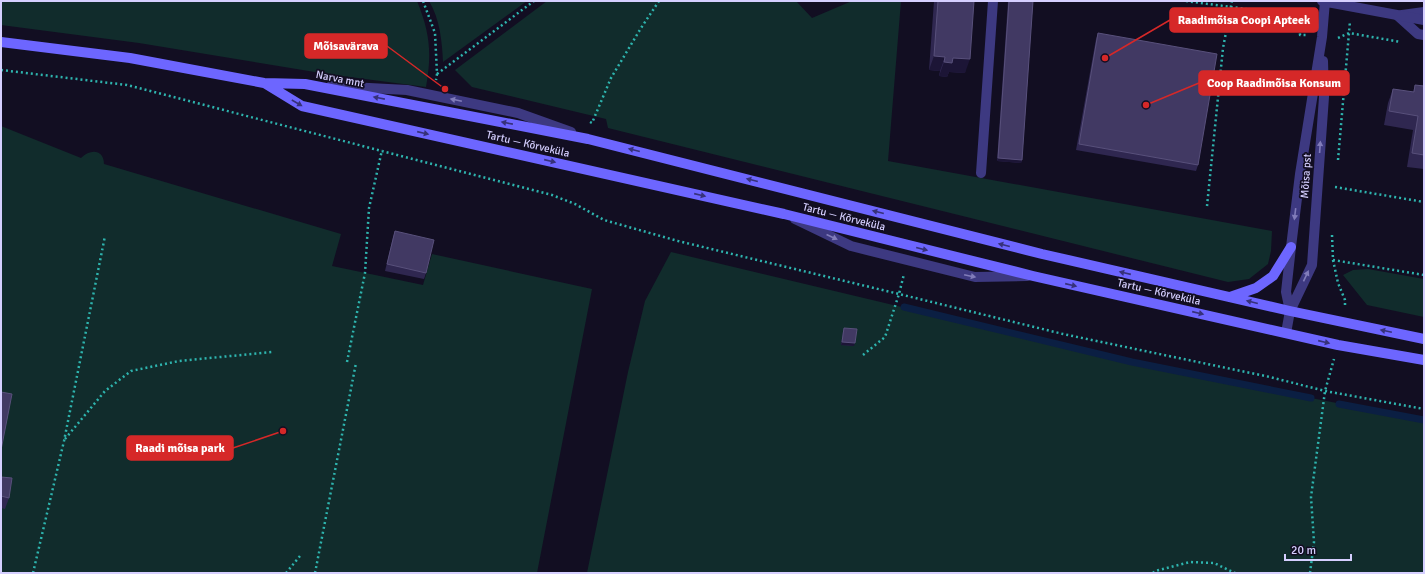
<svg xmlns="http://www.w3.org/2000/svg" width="1425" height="574" font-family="Signika,sans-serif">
<rect width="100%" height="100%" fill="#120e22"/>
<path fill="#112c2c" d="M1 1H417C430 33 432 53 426 87L327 74 139 43 1 25Z
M429 1H527L443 62C442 42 440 19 429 1Z
M547 1H796L812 18 852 1H901L888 161 1272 231 1271 251 1268 264 1249 279 1228 282 608 128 606 119 472 87 455 70Z
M1 126 81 158C91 148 104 150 104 164L341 234 332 266 423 285 432 254 592 289 537 573H1Z
M671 252 1132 362 1311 398 1424 420V573H587L628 372 645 301Z
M1368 269 1424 279V317L1367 305 1343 275 1353 270Z"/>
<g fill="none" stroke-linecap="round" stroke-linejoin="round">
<path stroke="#0b1f43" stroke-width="7" d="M904 307 1132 362 1311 398
M1339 404 1424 420"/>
<path stroke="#2eb4ae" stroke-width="2.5" stroke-dasharray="2 3" stroke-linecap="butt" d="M423 1 435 33 437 74 436 80
M1186 1 1284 14C1292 19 1300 25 1300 35H1307
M1338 38 1349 33 1401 42
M1 70 127 85 552 195 575 204 604 220 678 241 899 294 1063 334 1270 377 1325 391 1424 409
M437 74 534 1
M590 122 592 123 611 78 641 28 659 1
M1338 160 1350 21
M1335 187 1424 202
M1207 206 1223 48 1232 1
M1332 235 1333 260 1424 275
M1333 260 1338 283 1345 300V306
M863 355 885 337 899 294 904 274
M347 362 365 273 369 208 382 150
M65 439 105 391 131 371 179 361 272 352
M33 573 64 441 105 236
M286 573 300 556
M315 573 356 363
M1153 573 1155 571 1190 562 1214 563 1235 573
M1310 573 1314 542 1311 497 1325 391 1334 359"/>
<path stroke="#3d3981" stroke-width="10" d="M1402 15 1424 12
M1398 16 1418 34 1424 35
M331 86 407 90 518 113 571 132
M981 173 993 1
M795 219 851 246 975 277 1027 276"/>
<path stroke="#3d3981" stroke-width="10" d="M1322 1 1424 20
M1290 311 1286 292 1291 247 1300 174 1322 37 1325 1
M1286 333 1290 311 1312 265 1324 97 1323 61"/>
<path stroke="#6d66ff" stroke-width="10" d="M1 42 130 58 264 83 305 84 588 139 1042 254 1290 311 1424 339
M266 84 302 106 784 214 1033 276 1338 345 1424 360
M1230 297 1256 288 1273 276 1291 247"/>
</g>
<path fill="#2f2750" d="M934 1H974L965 73 949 72 947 77 939 76 940 71 929 70Z
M1008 1H1033L1022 160 1021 163 997 161Z
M1098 33 1198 165 1196 171 1076 150 1096 39Z
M1415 85 1424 86V169L1407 167 1413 130 1384 125 1388 103 1393 89 1413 92Z
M395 231 426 273 424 279 385 271 393 237Z
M844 328 854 346 841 345 843 331Z
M1 477 9 498 5 509 1 508Z"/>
<path fill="#1c1536" d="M934 56 945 57 940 71 929 70Z
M953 58 970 59 965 73 949 72 947 77 939 76 944 62Z
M998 158 1022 160 1021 163 997 161Z
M842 342 855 343 854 346 841 345Z"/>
<path fill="#413963" stroke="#58507b" d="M938 1H974L970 59 953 58 952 63 944 62 945 57 934 56Z
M1009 1H1033L1022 160 998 158Z
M1098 33 1217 54 1198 165 1079 144Z
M1415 85 1424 86V155L1412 153 1418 116 1389 111 1393 89 1414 92Z
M395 231 434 240 426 273 387 264Z
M844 328 857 329 855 343 842 342Z
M1 392 12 394 1 450Z
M1 477 12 478 9 498 1 496Z"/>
<defs><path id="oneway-solid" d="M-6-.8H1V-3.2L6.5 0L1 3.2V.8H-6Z"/></defs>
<g fill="#36317a">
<use href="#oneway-solid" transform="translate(379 98) rotate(-169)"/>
<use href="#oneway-solid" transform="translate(297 103) rotate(30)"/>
<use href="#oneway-solid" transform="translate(507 123) rotate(-169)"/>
<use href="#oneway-solid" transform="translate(423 133) rotate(13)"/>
<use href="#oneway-solid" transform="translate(634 150) rotate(-166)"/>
<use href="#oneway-solid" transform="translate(550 161) rotate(13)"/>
<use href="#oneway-solid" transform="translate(752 180) rotate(-166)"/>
<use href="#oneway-solid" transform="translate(700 195) rotate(13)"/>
<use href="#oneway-solid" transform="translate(878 212) rotate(-166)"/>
<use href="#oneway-solid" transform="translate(1004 245) rotate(-166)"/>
<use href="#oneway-solid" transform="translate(922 249) rotate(14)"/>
<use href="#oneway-solid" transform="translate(1125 273) rotate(-167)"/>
<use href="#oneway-solid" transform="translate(1071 285) rotate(13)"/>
<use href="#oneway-solid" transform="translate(1252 302) rotate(-166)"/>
<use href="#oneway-solid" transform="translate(1198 313) rotate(13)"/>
<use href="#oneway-solid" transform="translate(1386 331) rotate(-168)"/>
<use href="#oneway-solid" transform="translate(1324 342) rotate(13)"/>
</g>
<g fill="#817cba">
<use href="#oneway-solid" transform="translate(456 100) rotate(-168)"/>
<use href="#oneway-solid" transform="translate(1320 147) rotate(-86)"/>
<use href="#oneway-solid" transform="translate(1295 214) rotate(97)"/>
<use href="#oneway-solid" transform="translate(832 237) rotate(25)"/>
<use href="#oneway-solid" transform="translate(970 276) rotate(12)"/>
<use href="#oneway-solid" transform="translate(1306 276) rotate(-65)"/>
</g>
<g text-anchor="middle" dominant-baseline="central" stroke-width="3.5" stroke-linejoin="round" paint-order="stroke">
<g font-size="11" fill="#d5cfff" stroke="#120e22">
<text transform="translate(340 79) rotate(11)">Narva mnt</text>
<text transform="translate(528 144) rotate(13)">Tartu — Kõrveküla</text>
<text transform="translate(1306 176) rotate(-86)">Mõisa pst</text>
<text transform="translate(844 217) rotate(14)">Tartu — Kõrveküla</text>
<text transform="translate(1159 292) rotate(13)">Tartu — Kõrveküla</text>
</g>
</g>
<path fill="none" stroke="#d62828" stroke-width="1.5" d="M1105 58L1170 20M445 89L387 46M1146 105L1199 83M283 431L233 448"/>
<g fill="#d62828" stroke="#120e22" stroke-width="1.5">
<circle cx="1105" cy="58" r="4"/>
<circle cx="445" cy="89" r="4"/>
<circle cx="1146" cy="105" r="4"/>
<circle cx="283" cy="431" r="4"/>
</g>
<g fill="#d62828" stroke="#d62828" stroke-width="1.5">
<rect x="1170" y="8" width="148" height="24" rx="4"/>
<rect x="305" y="34" width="82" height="24" rx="4"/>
<rect x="1199" y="71" width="150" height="24" rx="4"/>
<rect x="127" y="436" width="106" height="24" rx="4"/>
</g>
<g font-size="12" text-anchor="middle" font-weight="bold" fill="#fff">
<text x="1244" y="24">Raadimõisa Coopi Apteek</text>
<text x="346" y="50">Mõisavärava</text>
<text x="1274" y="87">Coop Raadimõisa Konsum</text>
<text x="180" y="452">Raadi mõisa park</text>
</g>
<rect width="1425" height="574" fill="none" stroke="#d5cfff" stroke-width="4"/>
<path d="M1285 554v6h66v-6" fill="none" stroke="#d5cfff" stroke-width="2"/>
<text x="1291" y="554" font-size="12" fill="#d5cfff" stroke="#120e22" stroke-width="3" paint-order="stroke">20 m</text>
</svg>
